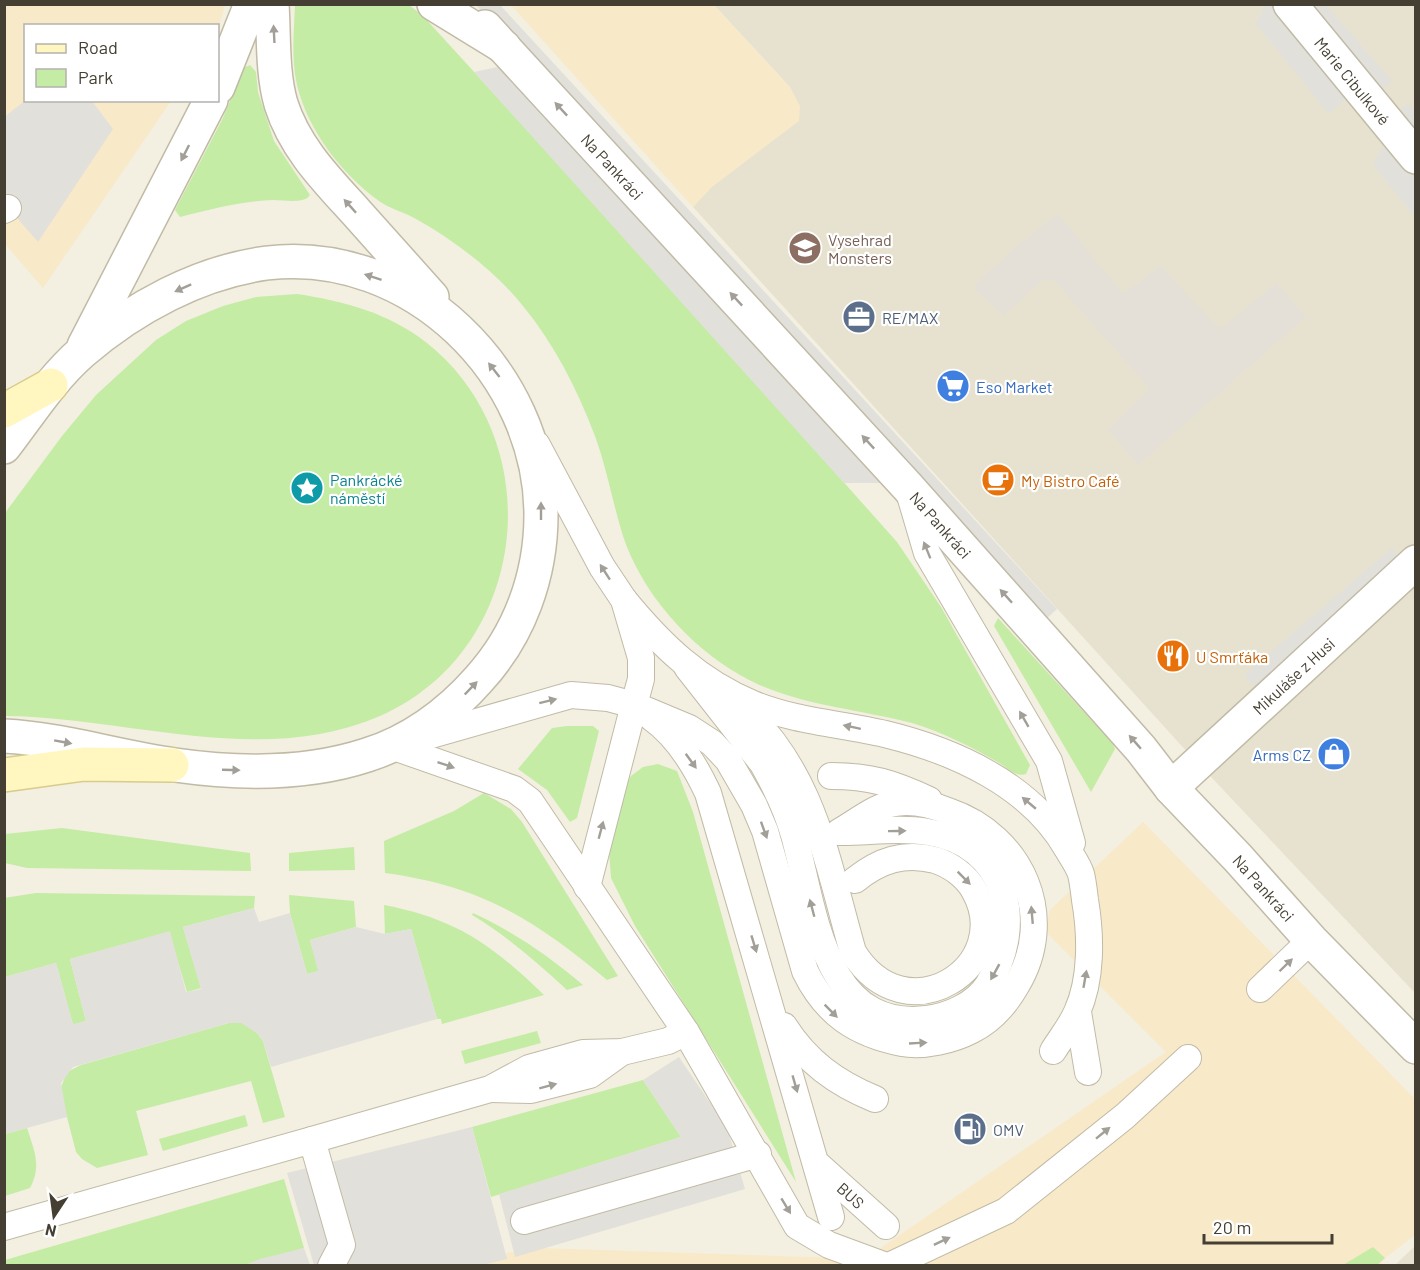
<svg xmlns="http://www.w3.org/2000/svg" width="1420" height="1270" font-family="Barlow,sans-serif">
<rect width="100%" height="100%" fill="#f3efe1"/>
<path fill="#e7e2cf" d="M714 5H1415V993L1179 743 693 207 790 87Z
M1415 1246V1265H1395Z"/>
<path fill="#f8e9c9" d="M4 5H225L218 30V26H26V100L171 101 43 288 5 244Z
M511 5H714L790 87 800 106 799 121 712 187 693 207Z
M1143 822 1415 1099V1235L1385 1258 1380 1265 424 1266 538 1248 865 1259 1166 1052 1045 931 1050 910Z"/>
<path fill="#e4e0d7" d="M1058 214 1123 294 1160 266 1220 329 1277 283 1306 317 1138 465 1107 429 1150 389 1055 281 1042 280 1004 316 974 289 977 282 1019 244Z"/>
<path fill="#c4eca5" d="M295 5H409L423 16 635 248 897 542 941 607 1030 765 1026 774C1017 777 1009 770 1001 764 973 748 943 732 912 723 855 708 792 705 740 675 689 646 642 593 623 536 613 504 607 469 595 436 577 389 555 345 523 306 495 271 454 240 416 219 404 212 390 209 379 201 342 174 308 131 297 85 291 59 294 31 295 5Z
M250 65 256 72 258 92 274 141 310 195C305 204 284 200 274 200 242 201 211 209 180 217L175 210 223 118 243 68Z
M297 294C344 301 389 313 427 343 552 443 529 651 380 716 260 768 129 717 5 716V513L62 436 96 395 156 340 186 321 223 306 256 297Z
M998 618 1113 744 1115 749 1091 792 994 626Z
M567 726H593L599 731 577 818 570 822 547 790 518 769 552 728Z
M658 764 677 771 693 812 796 1182 635 926 611 878 609 851 624 789 631 776 643 767Z
M484 793 511 809 522 822 618 976 607 980C534 919 481 886 385 873L384 841 454 811Z
M62 828 250 853 251 871 27 868 5 863V834Z
M354 847 355 870 289 871V853Z
M36 893 255 896 254 908 183 927 201 988 187 992 169 932 70 959 86 1021 73 1025 56 963 5 977 4 898Z
M289 895 354 901 356 927 310 940 319 971 307 974 290 913Z
M384 905C457 919 492 945 544 995L442 1024 441 1019H437L411 929 385 934Z
M473 913C514 932 549 956 583 985L567 990C537 962 507 936 472 915Z
M241 1022 257 1033 263 1041 285 1117 263 1123 251 1081 136 1111 148 1155 97 1168 82 1159 76 1152 60 1090 67 1072 81 1065 229 1023Z
M537 1031 541 1043 465 1064 461 1051Z
M643 1080 681 1137 491 1197 472 1127Z
M245 1115 248 1126 163 1151 159 1139Z
M27 1128C34 1150 42 1166 30 1188L5 1196V1134Z
M284 1179 304 1248 245 1265 5 1266V1260Z
M1373 1247 1385 1258 1377 1265H1343Z"/>
<path fill="#e2e0db" d="M476 5H500L1057 609 1043 622Z
M1265 5H1275L1351 94 1329 114 1256 24Z
M1306 5H1326L1392 81 1378 92Z
M507 65 886 483H844L474 72Z
M26 100 92 101 113 129 38 242 5 204 4 117Z
M1408 103 1415 112V137L1396 114Z
M1387 138 1415 172V217L1373 165Z
M1392 548 1402 560 1254 687 1244 675Z
M254 908 259 922 290 913 307 974 318 971 310 940 356 927 385 934 411 929 437 1019 271 1067 263 1041 257 1033 241 1023H229L73 1067 61 1083 67 1117 5 1134V977L56 963 73 1024 86 1021 70 959 170 931 186 992 201 989 183 927Z
M679 1057 727 1128 745 1189 515 1257 499 1194 681 1137 643 1080Z
M472 1127 507 1259 479 1266 314 1265 287 1173Z
M304 1248 310 1265H245L260 1259Z"/>
<g fill="none" stroke-linecap="round" stroke-linejoin="round">
<defs>
<g id="service">
<path d="M4 210 8 208"/>
<path d="M537 445 602 567 624 600 641 658V679L634 705 587 887"/>
<path d="M909 492 927 553 1049 761 1072 843"/>
<path d="M624 600C661 645 698 681 753 704 794 721 842 724 885 734 955 751 1031 785 1068 850 1072 857 1078 865 1081 874 1083 882 1084 892 1085 900 1091 935 1092 979 1077 1012 1071 1026 1061 1038 1053 1051"/>
<path d="M687 667 763 764C776 787 787 810 794 835 814 906 822 1032 927 1019 949 1016 975 1005 988 985 1026 923 1007 844 928 832 900 827 870 832 842 832"/>
<path d="M736 702C813 769 826 858 853 952 906 1038 1017 966 974 890 966 876 951 865 935 860 904 852 880 860 855 880"/>
<path d="M652 718C677 736 695 765 708 793L831 1217"/>
<path d="M417 739 571 695 608 698 634 705 689 728 712 743 728 760 754 805 765 831 805 971C826 1014 856 1034 902 1043 924 1047 953 1040 972 1030 992 1020 1005 1005 1016 986 1058 917 1022 836 948 811 930 804 909 799 890 804 872 809 855 823 839 832"/>
<path d="M391 746 514 789 530 801 686 1032 797 1226 829 1245 886 1266"/>
<path d="M831 776C870 776 893 783 929 800"/>
<path d="M1260 989 1311 940"/>
<path d="M1078 1012 1088 1072"/>
<path d="M784 1026C807 1062 836 1083 875 1099"/>
<path d="M491 1089 531 1090 590 1075 622 1052"/>
<path d="M312 1140 490 1089 529 1068 583 1053 622 1052 668 1041 686 1032"/>
<path id="s1" d="M817 1164 886 1226"/>
<path d="M524 1221 758 1154"/>
<path d="M4 1227 312 1140 342 1245 331 1266"/>
<path d="M889 1266 1006 1211 1125 1116 1188 1058"/>
</g>
<g id="minor">
<path id="s2" d="M1290 4 1416 157"/>
<path id="s3" d="M485 27 907 486 1141 749 1171 788 1238 858 1311 940 1416 1047"/>
<path id="s4" d="M1171 788 1416 562"/>
</g>
<path id="tertiary" d="M272 4C274 37 272 73 281 104 295 148 326 179 356 212 381 240 407 269 432 297
M434 4 504 47
M218 87 251 4
M84 346 211 100
M4 447C28 416 51 379 82 352 133 308 199 272 267 263 412 246 541 374 541 515 541 575 520 634 479 679 449 713 411 741 367 755 306 775 238 774 175 765 117 757 63 739 4 736"/>
<path id="secondary" d="M4 411 51 385
M4 775 84 764 172 765"/>
</defs>
<use href="#service" stroke="#c1bba6" stroke-width="28"/>
<use href="#minor" stroke="#c1bba6" stroke-width="36"/>
<use href="#tertiary" stroke="#c1bba6" stroke-width="36"/>
<use href="#secondary" stroke="#d7cc8c" stroke-width="36"/>
<use href="#service" stroke="#fff" stroke-width="26"/>
<use href="#minor" stroke="#fff" stroke-width="33"/>
<use href="#tertiary" stroke="#fff" stroke-width="33"/>
<use href="#secondary" stroke="#fff7bf" stroke-width="33"/>
</g>
<defs><path id="oneway-solid" d="M-6-.8H1V-3.2L6.5 0L1 3.2V.8H-6Z" transform="scale(1.5)"/></defs>
<g fill="#a29f98">
<use href="#oneway-solid" transform="translate(274 34) rotate(-93)"/>
<use href="#oneway-solid" transform="translate(561 109) rotate(-133)"/>
<use href="#oneway-solid" transform="translate(185 153) rotate(117)"/>
<use href="#oneway-solid" transform="translate(350 206) rotate(-132)"/>
<use href="#oneway-solid" transform="translate(373 277) rotate(-162)"/>
<use href="#oneway-solid" transform="translate(183 288) rotate(156)"/>
<use href="#oneway-solid" transform="translate(736 299) rotate(-133)"/>
<use href="#oneway-solid" transform="translate(494 370) rotate(-128)"/>
<use href="#oneway-solid" transform="translate(868 442) rotate(-133)"/>
<use href="#oneway-solid" transform="translate(541 511) rotate(-90)"/>
<use href="#oneway-solid" transform="translate(927 550) rotate(-112)"/>
<use href="#oneway-solid" transform="translate(605 572) rotate(-123)"/>
<use href="#oneway-solid" transform="translate(1006 596) rotate(-132)"/>
<use href="#oneway-solid" transform="translate(471 688) rotate(-46)"/>
<use href="#oneway-solid" transform="translate(548 701) rotate(-14)"/>
<use href="#oneway-solid" transform="translate(1024 719) rotate(-120)"/>
<use href="#oneway-solid" transform="translate(852 727) rotate(-168)"/>
<use href="#oneway-solid" transform="translate(63 742) rotate(10)"/>
<use href="#oneway-solid" transform="translate(1135 742) rotate(-131)"/>
<use href="#oneway-solid" transform="translate(691 761) rotate(54)"/>
<use href="#oneway-solid" transform="translate(446 765) rotate(19)"/>
<use href="#oneway-solid" transform="translate(231 770) rotate(2)"/>
<use href="#oneway-solid" transform="translate(1029 803) rotate(-140)"/>
<use href="#oneway-solid" transform="translate(601 830) rotate(-75)"/>
<use href="#oneway-solid" transform="translate(764 830) rotate(70)"/>
<use href="#oneway-solid" transform="translate(897 831) rotate(-1)"/>
<use href="#oneway-solid" transform="translate(964 878) rotate(45)"/>
<use href="#oneway-solid" transform="translate(812 908) rotate(-105)"/>
<use href="#oneway-solid" transform="translate(1032 915) rotate(-95)"/>
<use href="#oneway-solid" transform="translate(754 944) rotate(73)"/>
<use href="#oneway-solid" transform="translate(1286 965) rotate(-44)"/>
<use href="#oneway-solid" transform="translate(995 972) rotate(119)"/>
<use href="#oneway-solid" transform="translate(1085 979) rotate(-80)"/>
<use href="#oneway-solid" transform="translate(831 1011) rotate(45)"/>
<use href="#oneway-solid" transform="translate(918 1043) rotate(-3)"/>
<use href="#oneway-solid" transform="translate(795 1084) rotate(74)"/>
<use href="#oneway-solid" transform="translate(548 1086) rotate(-15)"/>
<use href="#oneway-solid" transform="translate(1103 1133) rotate(-39)"/>
<use href="#oneway-solid" transform="translate(786 1206) rotate(59)"/>
<use href="#oneway-solid" transform="translate(942 1241) rotate(-25)"/>
</g>
<defs>
<symbol id="school-disc" viewBox="-11 -11 22 22"><circle r="9.5" fill="#8d6e63" stroke="#fff"/><path d="M0-5L7-2L0 1L-7-2ZM-4 1L0 2.5L4 1V4Q0 6-4 4Z" fill="#fff"/></symbol>
<symbol id="office-disc" viewBox="-11 -11 22 22"><circle r="9.5" fill="#5c6f8a" stroke="#fff"/><path d="M-6-3h4V-5.5h4V-3h4V5H-6ZM-1-4.5V-3h2v-1.5ZM-6 0V1H6V0Z" fill="#fff"/></symbol>
<symbol id="supermarket-disc" viewBox="-11 -11 22 22"><circle r="9.5" fill="#3f7fe0" stroke="#fff"/><path d="M-6-5.5h2.5l.6 2H6L4.5 2H-2.5L-4.4-4H-6ZM-1.5 3.2a1.3 1.3 0 1 0 .1 0ZM3 3.2a1.3 1.3 0 1 0 .1 0Z" fill="#fff"/></symbol>
<symbol id="cafe-disc" viewBox="-11 -11 22 22"><circle r="9.5" fill="#e8710a" stroke="#fff"/><path d="M-5.5-4.5H6V0H3Q3 3.5 0 3.5H-2.5Q-5.5 3.5-5.5 0ZM3-3.2v2h1.7v-2ZM-6 4.5H4V6H-6Z" fill="#fff"/></symbol>
<symbol id="sight-disc" viewBox="-11 -11 22 22"><circle r="9.5" fill="#0f9aa8" stroke="#fff"/><path d="M0-6L1.8-2.2L6-1.7L2.9 1.2L3.7 5.4L0 3.3L-3.7 5.4L-2.9 1.2L-6-1.7L-1.8-2.2Z" fill="#fff"/></symbol>
<symbol id="restaurant-disc" viewBox="-11 -11 22 22"><circle r="9.5" fill="#e8710a" stroke="#fff"/><path d="M-5-6h1v4h1v-4h1v4h1v-4h1v5L-1.5 .5V6h-2V.5L-5-1ZM5-6V6H3V1.5H1.5Q1.5-4 5-6Z" fill="#fff"/></symbol>
<symbol id="shop-disc" viewBox="-11 -11 22 22"><circle r="9.5" fill="#3f7fe0" stroke="#fff"/><path d="M-5-2.5h2.3a2.7 3.5 0 0 1 5.4 0H5L5.5 6h-11ZM-1.5-2.5h3a1.5 2.3 0 0 0-3 0Z" fill="#fff"/></symbol>
<symbol id="fuel-disc" viewBox="-11 -11 22 22"><circle r="9.5" fill="#5c6f8a" stroke="#fff"/><path d="M-5.5-6h7V0h2V4h1.3V-2.5L3-4.5l.8-.8L6-3V5H2.5V1h-1V6h-7ZM-4.2-4.7v3.2H.2V-4.7Z" fill="#fff"/></symbol>
</defs>
<g fill-rule="evenodd">
<use href="#school-disc" x="786" y="229" width="38" height="38"/>
<use href="#office-disc" x="840" y="298" width="38" height="38"/>
<use href="#supermarket-disc" x="934" y="367" width="38" height="38"/>
<use href="#cafe-disc" x="979" y="461" width="38" height="38"/>
<use href="#sight-disc" x="288" y="469" width="38" height="38"/>
<use href="#restaurant-disc" x="1154" y="637" width="38" height="38"/>
<use href="#shop-disc" x="1315" y="735" width="38" height="38"/>
<use href="#fuel-disc" x="951" y="1110" width="38" height="38"/>
</g>
<g text-anchor="middle" dominant-baseline="central" stroke-width="4.5" stroke-linejoin="round" paint-order="stroke">
<g font-size="16" fill="#443f32" stroke="#fff">
<text stroke="none"><textPath href="#s2" startOffset="99">Marie Cibulkové</textPath></text>
<text stroke="none"><textPath href="#s3" startOffset="189">Na Pankráci</textPath></text>
<text stroke="none"><textPath href="#s3" startOffset="675">Na Pankráci</textPath></text>
<text stroke="none"><textPath href="#s4" startOffset="166">Mikuláše z Husi</textPath></text>
<text stroke="none"><textPath href="#s3" startOffset="1161">Na Pankráci</textPath></text>
<text stroke="none"><textPath href="#s1" startOffset="46">BUS</textPath></text>
</g>
<g font-size="16" fill="#785e54" stroke="#fff" text-anchor="start">
<text x="828" y="239">Vysehrad<tspan x="828" dy="18">Monsters</tspan></text>
</g>
<g font-size="16" fill="#4e5e75" stroke="#fff" text-anchor="start">
<text x="882" y="317">RE/MAX</text>
<text x="993" y="1129">OMV</text>
</g>
<g font-size="16" fill="#366cbe" stroke="#fff" text-anchor="start">
<text x="976" y="386">Eso Market</text>
<text x="1311" y="754" text-anchor="end">Arms CZ</text>
</g>
<g font-size="16" fill="#0d838f" stroke="#fff" text-anchor="start">
<text x="330" y="479">Pankrácké<tspan x="330" dy="18">náměstí</tspan></text>
</g>
<g font-size="16" fill="#c56008" stroke="#fff" text-anchor="start">
<text x="1021" y="480">My Bistro Café</text>
<text x="1196" y="656">U Smrťáka</text>
</g>
</g>
<rect width="1420" height="1270" fill="none" stroke="#443f32" stroke-width="12"/>
<rect x="24" y="24" width="195" height="78" fill="#ffffff" stroke="#b4b2ad" stroke-width="1.5"/>
<rect x="36" y="44" width="30" height="9" fill="#fff7bf" stroke="#b4b2ad" stroke-width="1.5"/>
<text x="78" y="54" font-size="18" fill="#443f32">Road</text>
<rect x="36" y="69" width="30" height="18" fill="#c4eca5" stroke="#b4b2ad" stroke-width="1.5"/>
<text x="78" y="84" font-size="18" fill="#443f32">Park</text>
<g transform="translate(54 1216) rotate(193)" stroke="#ffffff" stroke-width="4.5" paint-order="stroke">
<path d="M0-4.5L10 22L0 15L-10 22Z" fill="#443f32"/>
<text y="-9" font-size="16" font-weight="bold" text-anchor="middle" fill="#443f32">N</text>
</g>
<path d="M1204 1234v9h128v-9" fill="none" stroke="#443f32" stroke-width="3"/>
<text x="1213" y="1234" font-size="18" fill="#443f32" stroke="#ffffff" stroke-width="4.5" paint-order="stroke">20 m</text>
</svg>
